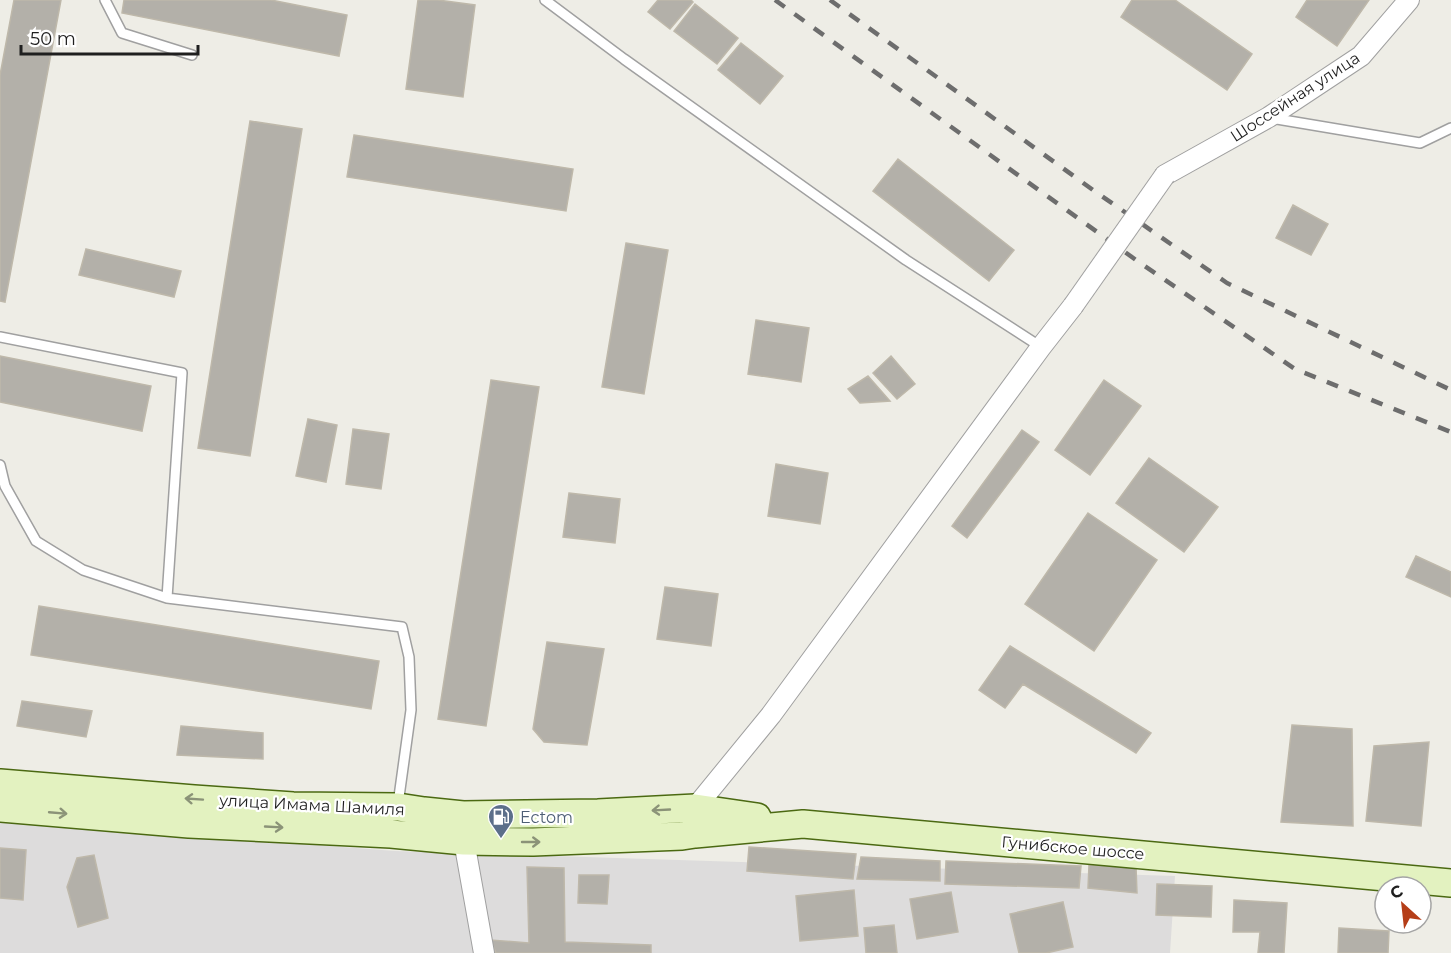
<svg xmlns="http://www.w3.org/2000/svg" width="1451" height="953" font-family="Montserrat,sans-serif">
<rect width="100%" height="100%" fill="#eeede6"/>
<path fill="#dddcdc" d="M0 821 395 851 1175 876 1170 953H0Z"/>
<path fill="#b3b0a9" stroke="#beb8aa" stroke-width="1.5" d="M14 0H61L5 302 0 301V75Z
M124 0H271L347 15 339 56 122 13Z
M418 0H438L475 5 463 97 406 89Z
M658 0H691L693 2 670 29 648 12Z
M1132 0H1175L1252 54 1227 90 1121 17Z
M1307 0H1369L1337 46 1296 17Z
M695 4 738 38 717 64 674 31Z
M741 43 783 76 760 104 718 70Z
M250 121 302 129 250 456 198 448Z
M354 135 573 169 566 211 347 177Z
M898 159 1014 250 989 281 873 191Z
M1293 205 1328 224 1311 255 1276 238Z
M626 243 668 250 644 394 602 387Z
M86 249 181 271 174 297 79 275Z
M756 320 809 328 801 382 748 374Z
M0 356 151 386 142 431 0 402Z
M891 356 915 384 897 399 873 373Z
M868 376 890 401 860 403 848 389Z
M491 380 539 387 486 726 438 719Z
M1104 380 1141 406 1090 475 1055 450Z
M308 419 337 425 326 482 296 476Z
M353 429 389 434 381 489 346 484Z
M1022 430 1039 442 967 538 952 526Z
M1149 458 1218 507 1184 552 1116 503Z
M776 464 828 473 820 524 768 516Z
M569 493 620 499 615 543 563 537Z
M1088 513 1157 560 1094 651 1025 604Z
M1416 556 1451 572V597L1406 577Z
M665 587 718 594 711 646 657 639Z
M39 606 379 661 371 709 31 655Z
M547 642 604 649 587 745 544 742 533 729Z
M1010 646 1151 733 1136 753 1023 684 1005 708 979 690Z
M22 701 92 711 86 737 17 726Z
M1292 725 1352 729 1353 826 1281 822Z
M181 726 263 733V759L177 755Z
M1429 742 1421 826 1366 821 1374 746Z
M749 847 856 854 853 879 747 871Z
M0 848 26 850 23 900 0 898Z
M94 855 108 918 78 927 67 887 77 858Z
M861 857 940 861V881L857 879Z
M946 861 1081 866 1079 888 945 884Z
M1089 865 1136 867 1137 893 1088 888Z
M527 867 564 868 565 942 651 945V953H496L491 940 529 943Z
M579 875H609L607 904 578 903Z
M1157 884 1212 886 1211 917 1156 915Z
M854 890 858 936 800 941 796 896Z
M951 892 958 932 917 939 910 899Z
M1234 900 1287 903 1284 953H1258L1260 932H1233Z
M1063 902 1073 947 1046 953H1019L1010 914Z
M894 925 897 953H866L864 928Z
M1339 928 1389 931 1388 953H1338Z"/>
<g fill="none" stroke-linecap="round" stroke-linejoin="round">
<defs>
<path id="service" d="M105 0 122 33 192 55
M545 0 624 59 906 260 1041 347
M1271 118 1420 143 1451 128
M0 337 182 373 167 598
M0 465 5 486 36 541 83 570 167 598 402 627 409 657 411 710 398 804"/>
<path id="minor" d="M1165 175 1269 117 1361 56 1409 0
M695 819V808L771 715 1041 347 1073 306
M464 829V841L484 953"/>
<path id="secondary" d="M0 783 194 799 293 806 398 807 424 811 463 815 598 813 695 808 757 817
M0 808 189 824 391 834 464 841 533 842 682 836 695 834 803 824 1451 883"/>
</defs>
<use href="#service" stroke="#a0a0a0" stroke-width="12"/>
<use href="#minor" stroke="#a0a0a0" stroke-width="22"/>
<use href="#secondary" stroke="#4b6912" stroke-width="30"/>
<use href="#service" stroke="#fff" stroke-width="9"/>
<use href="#minor" stroke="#fff" stroke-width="20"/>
<use href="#secondary" stroke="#e3f2c0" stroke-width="27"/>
<path stroke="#6d6d6d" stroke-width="4.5" stroke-dasharray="12 12" stroke-linecap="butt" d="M775 0 1136 260 1295 369 1451 432
M830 0 1093 190 1227 283 1451 390"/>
<defs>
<path id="minor-bridge" d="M1073 306 1165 175"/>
</defs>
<use href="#minor-bridge" stroke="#a0a0a0" stroke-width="22" stroke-linecap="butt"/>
<use href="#minor-bridge" stroke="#fff" stroke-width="20"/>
</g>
<defs><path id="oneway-shaft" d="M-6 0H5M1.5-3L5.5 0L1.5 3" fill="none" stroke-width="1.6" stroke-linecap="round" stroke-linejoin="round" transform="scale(1.5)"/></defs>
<g stroke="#8b9378">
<use href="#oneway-shaft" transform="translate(194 799) rotate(-176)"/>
<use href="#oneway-shaft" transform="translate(661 810) rotate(177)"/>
<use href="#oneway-shaft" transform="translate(58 813) rotate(5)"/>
<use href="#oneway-shaft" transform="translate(274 827) rotate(3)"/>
<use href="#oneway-shaft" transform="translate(531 842)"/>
</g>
<defs>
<symbol id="fuel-pin" viewBox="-11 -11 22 30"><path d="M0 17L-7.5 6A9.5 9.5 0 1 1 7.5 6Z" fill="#5c6f8a" stroke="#fff"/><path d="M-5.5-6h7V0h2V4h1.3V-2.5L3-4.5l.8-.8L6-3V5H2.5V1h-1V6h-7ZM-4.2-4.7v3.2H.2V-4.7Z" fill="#fff"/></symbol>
</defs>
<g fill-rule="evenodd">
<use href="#fuel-pin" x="486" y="802" width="30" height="40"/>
</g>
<g text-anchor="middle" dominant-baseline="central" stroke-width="4.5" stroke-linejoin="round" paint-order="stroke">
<g font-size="16" fill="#1f1f1f" stroke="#fff">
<text transform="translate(1295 97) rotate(-33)">Шоссейная улица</text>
<text transform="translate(312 805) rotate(3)">улица Имама Шамиля</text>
<text transform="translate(1073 848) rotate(5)">Гунибское шоссе</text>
</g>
<g font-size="16" fill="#4e5e75" stroke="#fff" text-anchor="start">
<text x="520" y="817">Ectom</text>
</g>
</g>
<g transform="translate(1403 905) rotate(333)"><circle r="28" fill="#ffffff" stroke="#a5a5a5" stroke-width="1.5"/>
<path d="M0-4.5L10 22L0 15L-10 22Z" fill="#b53e18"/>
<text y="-9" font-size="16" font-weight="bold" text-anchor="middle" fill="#1f1f1f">С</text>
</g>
<path d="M21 45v9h177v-9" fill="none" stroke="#1f1f1f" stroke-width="3"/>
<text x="30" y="45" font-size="18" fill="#1f1f1f" stroke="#ffffff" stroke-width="4.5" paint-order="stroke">50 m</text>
</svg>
